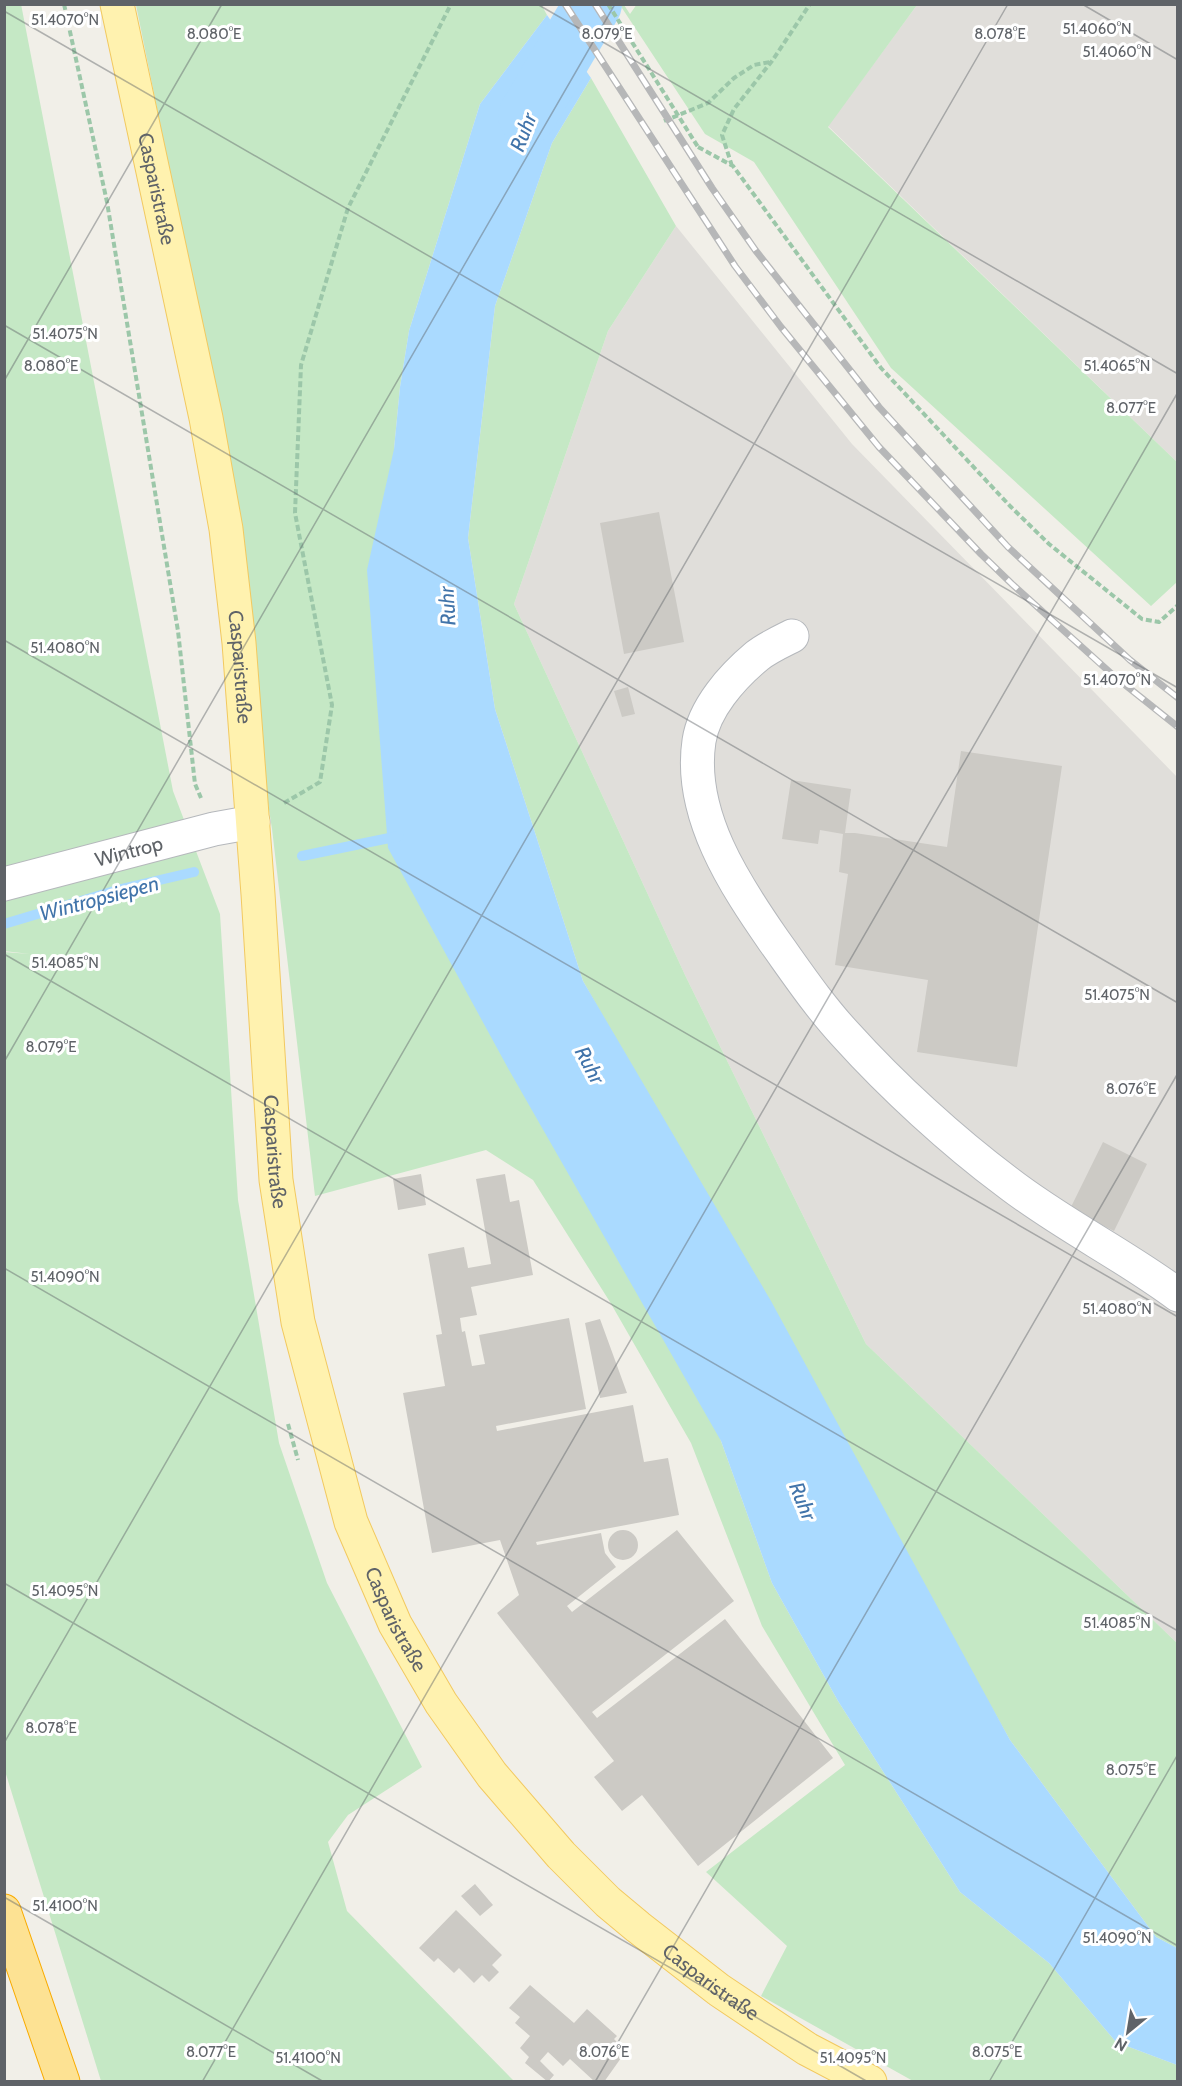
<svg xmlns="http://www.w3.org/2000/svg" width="1182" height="2086" font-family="Cabin,sans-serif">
<rect width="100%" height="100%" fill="#f1efe8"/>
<path fill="#e0deda" d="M917 5H1177V462L828 126Z
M676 226 852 444 1177 777V1643L866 1344 685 975 514 604 608 331Z"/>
<path fill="#c5e8c5" d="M21 4 173 791 220 914 238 1200 279 1443 327 1583 422 1767 348 1815 328 1842 347 1911 514 2081H101L5 1771 4 952 30 954 4 951V5Z
M541 4 547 15 480 104 409 331 400 387 394 449 721 1441 772 1583 838 1701 960 1892 1049 1963 1116 2042 1177 2065V2081H913L761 1996 787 1946 706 1872 845 1765 762 1626 691 1443 610 1302 533 1180 486 1150 315 1196 272 829 172 182 136 5Z
M637 4 917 5 828 127 1177 462V582L1151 606 891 368 754 162 705 134 620 5H624L630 14Z
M591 78 676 226 608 331 514 604 685 975 866 1344 1177 1643V1948L1156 1937 1010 1740 583 981 495 709 468 538 495 306 552 143Z"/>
<path fill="#aadaff" d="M547 15 591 78 552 143 495 306 468 538 495 709 583 981 771 1301 1010 1740 1156 1937 1177 1948V2065L1116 2042 1049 1963 960 1892 838 1701 772 1583 721 1441 509 1070 388 848 367 570 394 449 400 387 409 331 480 104Z"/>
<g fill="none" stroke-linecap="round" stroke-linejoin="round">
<path stroke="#aadaff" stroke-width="10" d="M302 856 399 836
M4 924 121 889 194 872"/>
<path stroke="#aadaff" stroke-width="58" d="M527 116 593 4"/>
</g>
<path fill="#cccac5" d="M659 512 684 642 624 654 600 523Z
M628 687 635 714 622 717 614 691Z
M961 751 1062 766 1017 1067 917 1052 928 980 835 965 848 874 839 872 843 834 820 830 818 844 782 839 791 780 851 789 845 833H855L947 847Z
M1103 1142 1147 1164 1114 1231 1070 1209Z
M421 1174 426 1205 398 1210 393 1179Z
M505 1174 510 1202 519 1200 533 1275 471 1287 477 1315 460 1318 462 1332 465 1331 472 1366 485 1364 479 1335 569 1318 586 1409 496 1426 497 1431 633 1405 644 1462 668 1458 679 1515 536 1542 537 1545 601 1533 605 1553 616 1567 567 1606 572 1612 677 1530 734 1601 592 1712 597 1718 725 1619 833 1758 698 1866 642 1795 622 1811 594 1777 614 1761 497 1613 519 1595 500 1540 432 1553 403 1393 445 1386 436 1335 442 1334 428 1254 464 1247 468 1268 491 1264 476 1179Z
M600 1319 627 1393 600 1398 585 1323Z
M608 1545a15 15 0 1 1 30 0a15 15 0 1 1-30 0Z
M475 1884 493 1905 480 1916 461 1896Z
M456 1910 502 1955 492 1965 499 1972 489 1982 482 1975 474 1983 459 1968 454 1973 438 1958 434 1962 419 1948Z
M530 1985 574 2023 587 2009 617 2036 614 2039 626 2051 604 2082H595L570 2059 563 2066 548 2052 540 2061 554 2075 548 2082 525 2063 529 2057 520 2048 530 2036 515 2023 520 2017 509 2008Z"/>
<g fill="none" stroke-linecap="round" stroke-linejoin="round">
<defs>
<g id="minor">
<path d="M792 636C780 642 767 648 757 656 732 677 704 708 699 741 688 814 735 885 774 941 797 973 819 1006 846 1035 892 1086 952 1141 1007 1182 1061 1224 1123 1254 1178 1295"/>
<path id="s1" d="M4 884 214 829 253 822"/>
</g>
<g id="major">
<path id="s2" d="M117 4 206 418 226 529 239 643 258 894 276 1180 298 1322 351 1522 395 1624 441 1703 492 1775 561 1855 608 1902 638 1927 719 1990 807 2049 870 2082"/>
</g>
<path id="highway" d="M4 1911 63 2082"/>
</defs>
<use href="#minor" stroke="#b5b8bc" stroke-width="35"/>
<use href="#major" stroke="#f2c960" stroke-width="35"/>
<use href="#highway" stroke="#f9ab00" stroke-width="35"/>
<path stroke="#9cc7a9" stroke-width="4" stroke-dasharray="6 3" stroke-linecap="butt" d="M64 4 107 202 178 631 195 784 201 798
M664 121 708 103 734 78 754 65 770 62
M698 147 733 166 881 368 1010 506 1049 544 1142 619 1159 622 1178 605
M732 166 722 135 734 109 772 61 810 4
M284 803 320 782 332 705 295 513 301 365 348 208 451 4
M288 1424 298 1460"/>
<use href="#minor" stroke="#fff" stroke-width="33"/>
<use href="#major" stroke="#fff2af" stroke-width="33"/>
<use href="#highway" stroke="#fde293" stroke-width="33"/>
<defs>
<path id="rail" d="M565 4 735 266 781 327 879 447 981 554 1012 584 1114 676 1178 727
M595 4 712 188 756 251 879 407 1008 547 1130 660 1178 698"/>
</defs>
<use href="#rail" stroke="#b6b7b8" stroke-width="7"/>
<use href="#rail" stroke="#fff" stroke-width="4.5" stroke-dasharray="14" stroke-linecap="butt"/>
<path stroke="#9cc7a9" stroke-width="4" stroke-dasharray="6 3" stroke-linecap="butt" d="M608 4 698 147"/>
</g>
<path fill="none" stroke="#5f6368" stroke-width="1.5" stroke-opacity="0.45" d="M537 4 1178 374M1082 4 1178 60M4 11 1178 688M4 325 1178 1003M4 381 222 4M4 640 1178 1317M4 954 1178 1631M4 1062 615 4M4 1268 1178 1946M4 1583 868 2082M4 1743 1008 4M4 1897 324 2082M202 2082 1178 392M595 2082 1178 1073M989 2082 1178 1754"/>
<g text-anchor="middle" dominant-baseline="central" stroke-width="6" stroke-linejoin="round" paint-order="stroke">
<g font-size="20" fill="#5f6368" stroke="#fff">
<text stroke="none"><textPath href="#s2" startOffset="189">Casparistraße</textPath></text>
<text stroke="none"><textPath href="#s2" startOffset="675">Casparistraße</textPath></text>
<text stroke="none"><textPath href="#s1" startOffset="129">Wintrop</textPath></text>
<text stroke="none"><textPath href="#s2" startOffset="1161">Casparistraße</textPath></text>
<text stroke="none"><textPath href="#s2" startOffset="1647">Casparistraße</textPath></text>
<text stroke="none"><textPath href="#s2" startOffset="2133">Casparistraße</textPath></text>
</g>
<g font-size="21" font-style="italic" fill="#4174aa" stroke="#fff">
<text transform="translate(523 132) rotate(-69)">Ruhr</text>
<text transform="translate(447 606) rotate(-93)">Ruhr</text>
<text transform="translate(99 898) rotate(-15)">Wintropsiepen</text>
<text transform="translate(590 1065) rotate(62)">Ruhr</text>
<text transform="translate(803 1501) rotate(68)">Ruhr</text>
</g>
</g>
<g font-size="15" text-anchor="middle" fill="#5f6368" stroke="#fff" stroke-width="6" stroke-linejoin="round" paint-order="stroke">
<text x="65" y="25">51.4070°N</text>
<text x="1097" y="34">51.4060°N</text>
<text x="607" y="39">8.079°E</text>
<text x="214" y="39">8.080°E</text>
<text x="1000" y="39">8.078°E</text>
<text x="1117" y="57">51.4060°N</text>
<text x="65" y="339">51.4075°N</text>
<text x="51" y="371">8.080°E</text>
<text x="1117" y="371">51.4065°N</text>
<text x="1131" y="413">8.077°E</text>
<text x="65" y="653">51.4080°N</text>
<text x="1117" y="685">51.4070°N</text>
<text x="65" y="968">51.4085°N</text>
<text x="1117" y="1000">51.4075°N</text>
<text x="51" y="1052">8.079°E</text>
<text x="1131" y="1094">8.076°E</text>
<text x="65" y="1282">51.4090°N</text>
<text x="1117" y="1314">51.4080°N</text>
<text x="65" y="1596">51.4095°N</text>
<text x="1117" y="1628">51.4085°N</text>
<text x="51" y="1733">8.078°E</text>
<text x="1131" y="1775">8.075°E</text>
<text x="65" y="1911">51.4100°N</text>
<text x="1117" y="1943">51.4090°N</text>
<text x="211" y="2057">8.077°E</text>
<text x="604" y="2057">8.076°E</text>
<text x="997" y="2057">8.075°E</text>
<text x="308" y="2063">51.4100°N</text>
<text x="853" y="2063">51.4095°N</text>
</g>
<rect width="1182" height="2086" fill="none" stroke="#5f6368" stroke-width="12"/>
<g transform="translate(1128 2032) rotate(210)" stroke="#ffffff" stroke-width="4.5" paint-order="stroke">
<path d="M0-4.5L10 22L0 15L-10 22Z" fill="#5f6368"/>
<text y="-9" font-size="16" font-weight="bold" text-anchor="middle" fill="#5f6368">N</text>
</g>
</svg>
